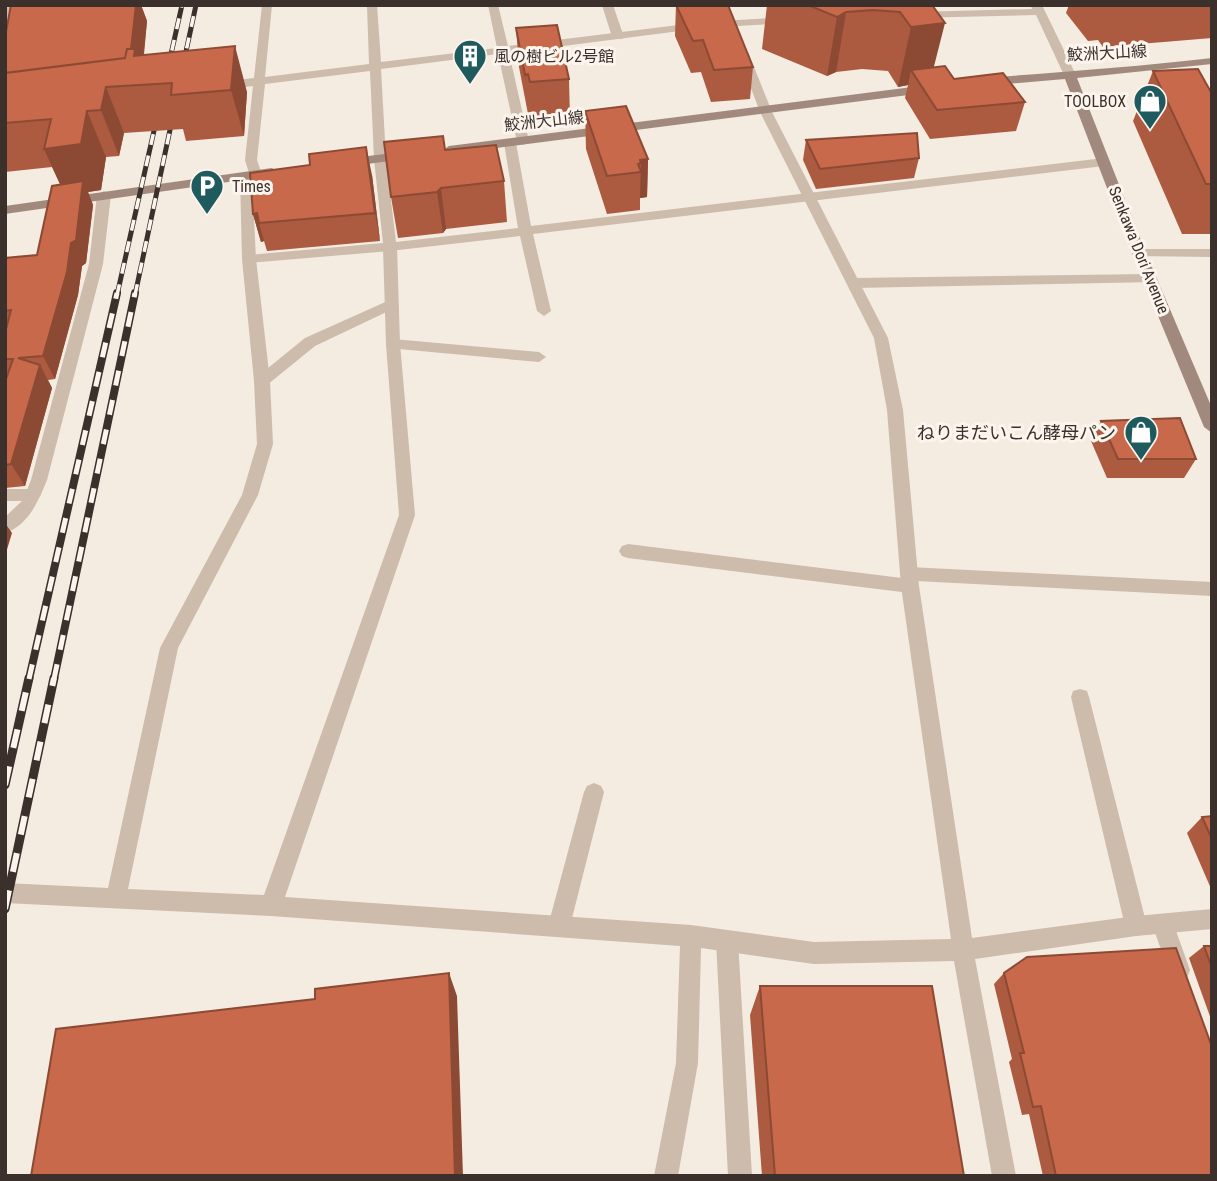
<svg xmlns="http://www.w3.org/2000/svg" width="1217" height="1181" font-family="'Roboto Condensed','Noto Sans JP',sans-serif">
<rect width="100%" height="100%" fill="#f4ebe1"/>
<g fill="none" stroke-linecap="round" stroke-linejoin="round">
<path fill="#cdbbac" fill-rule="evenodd" d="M602 5H613L624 37 622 39 612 37Z
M510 139 516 143 531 226 1104 158 1110 162 1104 166 533 234 551 311 544 316 537 311 520 236 390 251 249 263 242 259 249 255 383 243 374 159 380 155 386 159 396 242 518 228 504 143Z
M104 191 111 195 103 264 47 480C39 500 28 526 5 533V517L23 500 31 480 89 264 97 195Z
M1150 274 1157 279 1155 282 854 288 847 283 854 278Z
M392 299 397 301V307L315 346 267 385H257L254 381 257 377 305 338Z
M393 339 539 352 546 357 539 362 388 348 386 344Z
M628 544 902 578 900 574 903 569 909 567 1212 582V596L916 581 919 586 916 591 910 593 628 558 622 556 619 551 622 546Z
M1080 689 1087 691 1089 697 1147 926 1144 933 1136 936 1128 933 1125 926 1071 697 1073 691Z
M594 783 601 786 604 792 570 926 567 933 559 936 551 933 548 926 584 792 587 786Z
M1163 914 1171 917 1190 970 1187 978 1179 981 1171 978 1152 924 1155 917Z
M727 930 735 933 738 941 752 1176H728L716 941 719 933Z"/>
<path fill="#cdbbac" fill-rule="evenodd" d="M8 5H19L11 32 5 35V15Z
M262 5H272L265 77 369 64 367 5H377L381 62 497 48 488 5H498L508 46 703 22 788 17 794 20 788 23 703 28 509 53 529 141 523 145 517 141 498 54 381 69 386 159 380 163 374 159 370 71 265 84 257 160 262 175 252 178 256 259 270 381 273 444 258 495 178 648 128 889 264 895 399 515 386 344 383 247 390 243 397 247 400 344 415 515 285 897 691 925 814 942 951 939 901 586 887 410 874 338 760 112 738 54 748 52 772 112 888 338 903 410 919 586 972 938 1136 916 1212 909V929L1136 936 975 959 1016 1176H992L954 961 814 964 701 948 698 1063 678 1176H654L676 1063 680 946 271 916 5 903V883L108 888 160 648 242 495 257 444 254 381 242 259 240 176 249 173 245 160 253 86 222 90 216 86 222 82 254 78Z
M1031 5H1042L1075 73 1073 75 1063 73 1036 15 914 18 909 15 914 12 1032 9Z
M1139 249H1212V257L1134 256 1132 253Z
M5 489H33L41 495 33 501H5Z"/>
<path fill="#a18a7d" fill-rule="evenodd" d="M1212 58V64L1077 78 1146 253 1212 408V433L1204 427 1132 253 1065 79 984 86 978 82 984 78C1061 72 1134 67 1212 58Z
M928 85 932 86V92L449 154 443 150 449 146Z
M408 151 414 155 412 158 345 167 339 163 345 159Z
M272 168 278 172 277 175 5 214V206Z"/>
<defs>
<path id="rail-far2" d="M182 70 196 5
M167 72 182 5
M117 295 158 113
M135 295 174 111"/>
<path id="rail-far1" d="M29 679 117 293
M54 679 135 293"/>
<path id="rail" d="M5 785 29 678
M5 909 54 678"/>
</defs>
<use href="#rail-far2" stroke="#3b302b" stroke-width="5"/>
<use href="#rail-far1" stroke="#3b302b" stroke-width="8"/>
<use href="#rail" stroke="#3b302b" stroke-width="9"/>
<use href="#rail-far2" stroke="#fbf5ee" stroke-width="3.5" stroke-dasharray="11" stroke-linecap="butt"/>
<use href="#rail-far1" stroke="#fbf5ee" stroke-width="5" stroke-dasharray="15" stroke-linecap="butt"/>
<use href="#rail" stroke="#fbf5ee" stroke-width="6" stroke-dasharray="19" stroke-linecap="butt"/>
</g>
<path fill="#ac5a40" d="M11 5H141L147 21 144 55 247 92 244 136 186 141 183 129 124 133 119 156 106 157 101 190 88 192 93 205 86 263 82 266 78 295 55 379 48 380 52 388 25 486 5 488V382L8 374 5 370V258L37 255 60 184 52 167 5 172V37Z
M676 5 753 67 750 99 711 102 701 72 691 73 675 36Z
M767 5H932L934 67 954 79 1025 102 1016 131 930 139 905 98 908 85 898 87 888 71 862 69 836 72 827 76 762 49Z
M1069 5H1212V38L1103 47 1098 40 1088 41 1066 13Z
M516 28 569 79 570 119 532 122 530 114H528L519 67Z
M1153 71 1212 94V234H1182L1133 121Z
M585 111 648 159 647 197 640 198V210L607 214 586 149Z
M806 140 919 158 914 178 816 189 803 160Z
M445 150 504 181 507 222 446 229 443 233 398 238 391 197Z
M372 175 380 241 267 251 264 241 261 242 253 214Z
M1101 421 1196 459 1184 478H1107L1091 441Z
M1212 816V891L1187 833 1202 817Z
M1204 946H1212V1022L1189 958Z
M1004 973 1212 1176H1043L1029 1114 1022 1115 1009 1062 1012 1059 994 984Z
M760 986 964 1176H762L750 1015Z"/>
<path fill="#8c4a34" d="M136 5H141L147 21 142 69 106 87 124 133 119 156 101 110 11 108Z
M846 12 836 72 827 76 837 17Z
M945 23 930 82 911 70 908 85 898 87 911 27Z
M235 46 247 92 244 136 231 90Z
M87 111 106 157 101 190 88 192 93 205 86 263 82 266 78 295 55 379 43 356 65 195 44 149Z
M366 147 372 175 380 241 375 213Z
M648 159 647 197 640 198 641 163 640 160Z
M441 188 446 229 443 233 437 192Z
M257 213 259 223 264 241 261 242 253 214Z
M40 365 52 388 25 486 11 464Z
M5 523 12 533 5 556Z
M449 973 457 996 463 1176H455Z"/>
<path fill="#c8694b" stroke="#8c4a34" stroke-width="2" d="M11 5H136L131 49H127L125 58 5 73V37Z
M676 5H728L753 67 714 70 703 40 693 41Z
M808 5H932L945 23 911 27 900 12 873 10 846 12 837 17Z
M557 25 569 79 530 82 528 74 525 75 516 28Z
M235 46 231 90 171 95 172 83 106 87 101 110 87 111 81 144 44 149 51 119 5 123V73L125 58 127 49H135L134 56Z
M945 66 954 79 1003 73 1025 102 937 110 911 70Z
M1198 69 1212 94V184H1206L1153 71Z
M626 106 648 159 640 160 641 163 638 164 641 172 607 176 585 111Z
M917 133 919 158 820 169 806 140Z
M443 136 445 150 496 145 504 181 441 188 437 192 391 197 384 142Z
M366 147 375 213 259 223 257 213 253 214 250 173 310 165 309 154Z
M83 181 76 240 71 243 67 272 43 356 18 358 40 365 11 464 5 465V382L13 359H5V333L11 310 5 311V258L37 255 52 186Z
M1180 418 1196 459H1118L1101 421Z
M1212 816V839L1202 817Z
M1204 946H1212V968Z
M1176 948 1212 1047V1176H1056L1041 1106 1033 1107 1020 1053H1024L1004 973 1027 957Z
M449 973 455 1176H31L56 1029 315 999V989Z
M760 986H932L964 1176H775Z"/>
<defs>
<symbol id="building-pin" viewBox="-11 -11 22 30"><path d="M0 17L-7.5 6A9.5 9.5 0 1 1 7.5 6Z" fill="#1f5a5e" stroke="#fbf5ee"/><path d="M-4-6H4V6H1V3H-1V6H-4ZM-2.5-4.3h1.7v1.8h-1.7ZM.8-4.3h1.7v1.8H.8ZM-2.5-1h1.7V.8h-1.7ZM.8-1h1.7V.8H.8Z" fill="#fff"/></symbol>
<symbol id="shop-pin" viewBox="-11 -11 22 30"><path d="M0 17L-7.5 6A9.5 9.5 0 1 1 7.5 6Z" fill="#1f5a5e" stroke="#fbf5ee"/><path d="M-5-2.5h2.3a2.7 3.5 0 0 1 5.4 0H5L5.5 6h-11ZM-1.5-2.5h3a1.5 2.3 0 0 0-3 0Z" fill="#fff"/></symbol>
<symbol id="parking-pin" viewBox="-11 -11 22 30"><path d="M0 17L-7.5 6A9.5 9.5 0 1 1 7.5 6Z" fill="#1f5a5e" stroke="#fbf5ee"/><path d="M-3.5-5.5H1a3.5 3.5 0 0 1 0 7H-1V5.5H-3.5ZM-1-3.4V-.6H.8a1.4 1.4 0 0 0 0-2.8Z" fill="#fff"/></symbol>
</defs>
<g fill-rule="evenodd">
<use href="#building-pin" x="451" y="37" width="38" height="52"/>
<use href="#shop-pin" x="1131" y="82" width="38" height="52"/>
<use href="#parking-pin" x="188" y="167" width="38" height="52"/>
<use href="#shop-pin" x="1122" y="413" width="38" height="52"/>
</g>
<g text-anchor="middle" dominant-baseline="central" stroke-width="6" stroke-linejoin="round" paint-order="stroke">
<g font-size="16" fill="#3b302b" stroke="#fbf5ee">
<text transform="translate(1107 53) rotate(-3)">鮫洲大山線</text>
<text transform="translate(544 121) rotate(-6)">鮫洲大山線</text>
<text transform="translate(1139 250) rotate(68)">Senkawa Dori Avenue</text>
</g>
<g font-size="16" fill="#3b302b" stroke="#fbf5ee" text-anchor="start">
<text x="494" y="56">風の樹ビル2号館</text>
<text x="1126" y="101" text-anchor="end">TOOLBOX</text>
<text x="232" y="186">Times</text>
</g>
<g font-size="18" fill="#3b302b" stroke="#fbf5ee" text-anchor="end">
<text x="1116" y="432">ねりまだいこん酵母パン</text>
</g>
</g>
<rect width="1217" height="1181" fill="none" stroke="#3b302b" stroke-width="14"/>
</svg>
